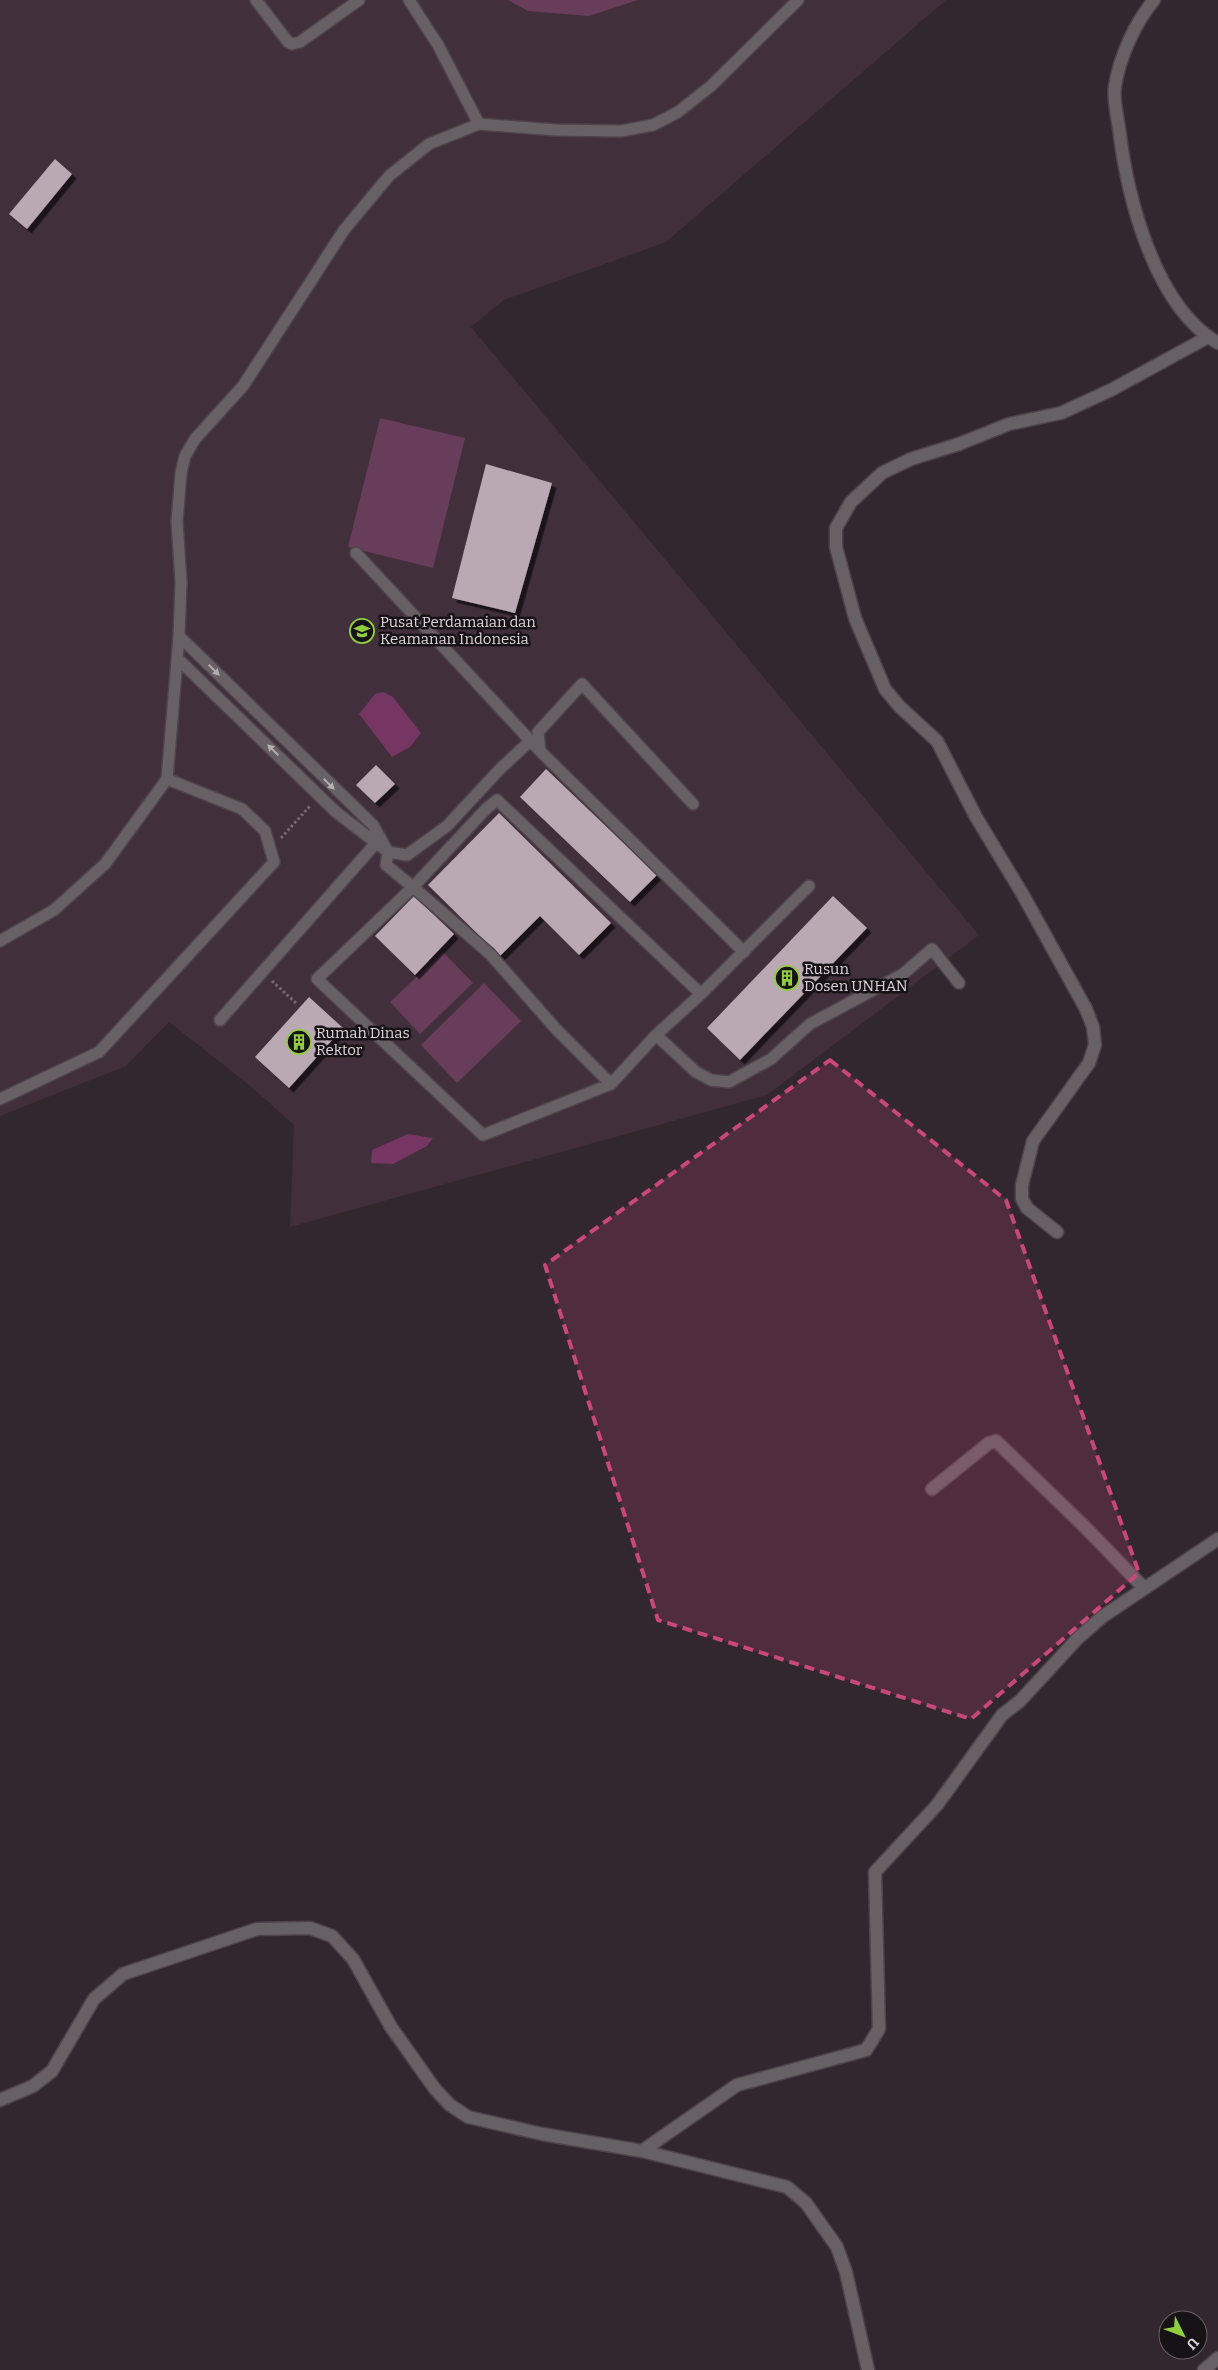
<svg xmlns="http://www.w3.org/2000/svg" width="1218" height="2370" font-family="Bitter,serif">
<defs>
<filter id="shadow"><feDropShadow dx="4.5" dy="4.5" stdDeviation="0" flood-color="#0009"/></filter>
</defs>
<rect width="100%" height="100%" fill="#33272f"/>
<path fill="#412f3b" d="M0 0H946L666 242 504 300 471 327 979 935 767 1095 290 1227 294 1125 248 1084 169 1022 126 1066 0 1116Z"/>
<path fill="#683d5a" d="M508 0H638L589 16 528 11Z
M380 418 465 438 433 568 348 547Z
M443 952 473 983 420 1034 390 1002Z
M484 983 521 1021 457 1083 421 1045Z"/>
<path fill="#753663" d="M383 692 393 697 421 733 410 747 392 757 359 714 375 694Z
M408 1134 433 1138 427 1146 393 1164 371 1163 372 1150Z"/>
<path fill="#baa9b3" filter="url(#shadow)" d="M55 159 72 174 27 229 9 214Z
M486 464 552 483 515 613 452 598Z
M376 765 395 784 375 803 356 785Z
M546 769 657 875 630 902 520 797Z
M499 813 611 923 579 955 540 916 500 956 428 885Z
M414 896 454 934 415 975 375 936Z
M833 896 867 928 740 1060 707 1028Z
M309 997 343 1028 289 1088 255 1057Z"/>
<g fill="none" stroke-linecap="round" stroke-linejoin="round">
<defs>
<path id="service" d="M256 0 288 42 292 44 300 42 359 0
M409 0 438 45 479 124
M356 553 540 751 744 952
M179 636 373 825 388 852 386 865 413 887 486 809 497 800 701 994 809 886
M177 658 336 812 388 852 407 855 447 826 499 770 530 741
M540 751 538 732 582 684 693 804
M0 941 54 910 105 864 167 779 179 636 181 582 177 522 181 473 185 456 195 439 243 386 344 230 389 176 429 144 479 124 556 130 621 131 653 125 678 112 711 86 798 0
M220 1020 376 843
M656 1035 696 1072 711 1080 729 1082 771 1059 810 1024 903 974 932 949 959 983
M611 1084 483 1135 317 979 413 887 490 954 556 1029 611 1084 656 1035 701 994
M0 1099 99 1052 274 862 265 831 242 809 167 779"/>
<path id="minor" d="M1154 0C1135 23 1120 56 1115 86 1113 99 1117 115 1119 128 1127 196 1154 306 1218 343
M1057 1232 1027 1208 1022 1199V1185L1033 1141 1089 1063 1095 1045 1093 1027 1086 1009 1023 895 976 817 937 741 899 706 885 689 855 618 836 547V528L851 502 882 473 911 459 959 444 1009 424 1061 413 1111 390 1208 337
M932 1489 989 1443 996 1441 1085 1527 1144 1588
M0 2100 33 2086 52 2071 94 1999 123 1974 257 1929 310 1928 332 1936 353 1959 391 2027 435 2089 450 2105 468 2117 542 2134 642 2151 787 2187 806 2203 837 2247 846 2272 868 2370
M642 2151 737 2085 866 2050 879 2029 875 1872 937 1805 1002 1715 1020 1701 1078 1638 1102 1617 1218 1539
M1204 2370 1218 2358"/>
</defs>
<use href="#service" stroke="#4f434b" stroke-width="14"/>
<use href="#minor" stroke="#4f434b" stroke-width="15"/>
<path stroke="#776c73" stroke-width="3" stroke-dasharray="2.5 2.5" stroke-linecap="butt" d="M281 838 311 805
M272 981 296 1003"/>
<use href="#service" stroke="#676165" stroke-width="11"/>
<use href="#minor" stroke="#676165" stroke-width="12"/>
</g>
<defs><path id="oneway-solid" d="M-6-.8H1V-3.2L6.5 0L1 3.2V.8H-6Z" transform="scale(1.25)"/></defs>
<g fill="#b5adb2">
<use href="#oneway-solid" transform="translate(214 670) rotate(44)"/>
<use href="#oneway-solid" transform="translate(273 750) rotate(-136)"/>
<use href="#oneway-solid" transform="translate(329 784) rotate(45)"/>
</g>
<path fill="#c9487b" fill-opacity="0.2" stroke="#c9487b" stroke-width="4" stroke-dasharray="10 6" stroke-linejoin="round" d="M830 1060 1006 1200 1139 1573 971 1719 658 1620 545 1265Z"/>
<defs>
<symbol id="university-ring" viewBox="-11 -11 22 22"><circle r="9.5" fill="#171215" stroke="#91cd40" stroke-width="1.5"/><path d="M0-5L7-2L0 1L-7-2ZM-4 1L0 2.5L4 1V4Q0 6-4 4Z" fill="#91cd40"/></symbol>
<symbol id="building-ring" viewBox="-11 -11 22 22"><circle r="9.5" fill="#171215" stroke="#91cd40" stroke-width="1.5"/><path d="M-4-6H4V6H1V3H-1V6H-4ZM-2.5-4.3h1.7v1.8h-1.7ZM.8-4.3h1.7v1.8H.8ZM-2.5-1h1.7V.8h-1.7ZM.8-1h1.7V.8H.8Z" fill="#91cd40"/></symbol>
</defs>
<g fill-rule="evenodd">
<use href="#university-ring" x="348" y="617" width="28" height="28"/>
<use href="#building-ring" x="773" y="964" width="28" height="28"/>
<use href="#building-ring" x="285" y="1028" width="28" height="28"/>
</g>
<g text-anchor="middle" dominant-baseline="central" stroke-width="5" stroke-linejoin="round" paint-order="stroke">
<g font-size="15" fill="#dfd6db" stroke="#171215" text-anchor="start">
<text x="380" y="622">Pusat Perdamaian dan<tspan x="380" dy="17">Keamanan Indonesia</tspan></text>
<text x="804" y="969">Rusun<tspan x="804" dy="17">Dosen UNHAN</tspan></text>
<text x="316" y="1033">Rumah Dinas<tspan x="316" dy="17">Rektor</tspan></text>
</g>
</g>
<g transform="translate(1183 2335) rotate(132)"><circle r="24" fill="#171215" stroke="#676064"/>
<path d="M0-4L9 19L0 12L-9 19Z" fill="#91cd40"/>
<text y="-8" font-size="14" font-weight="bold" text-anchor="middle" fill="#dfd6db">U</text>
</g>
</svg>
